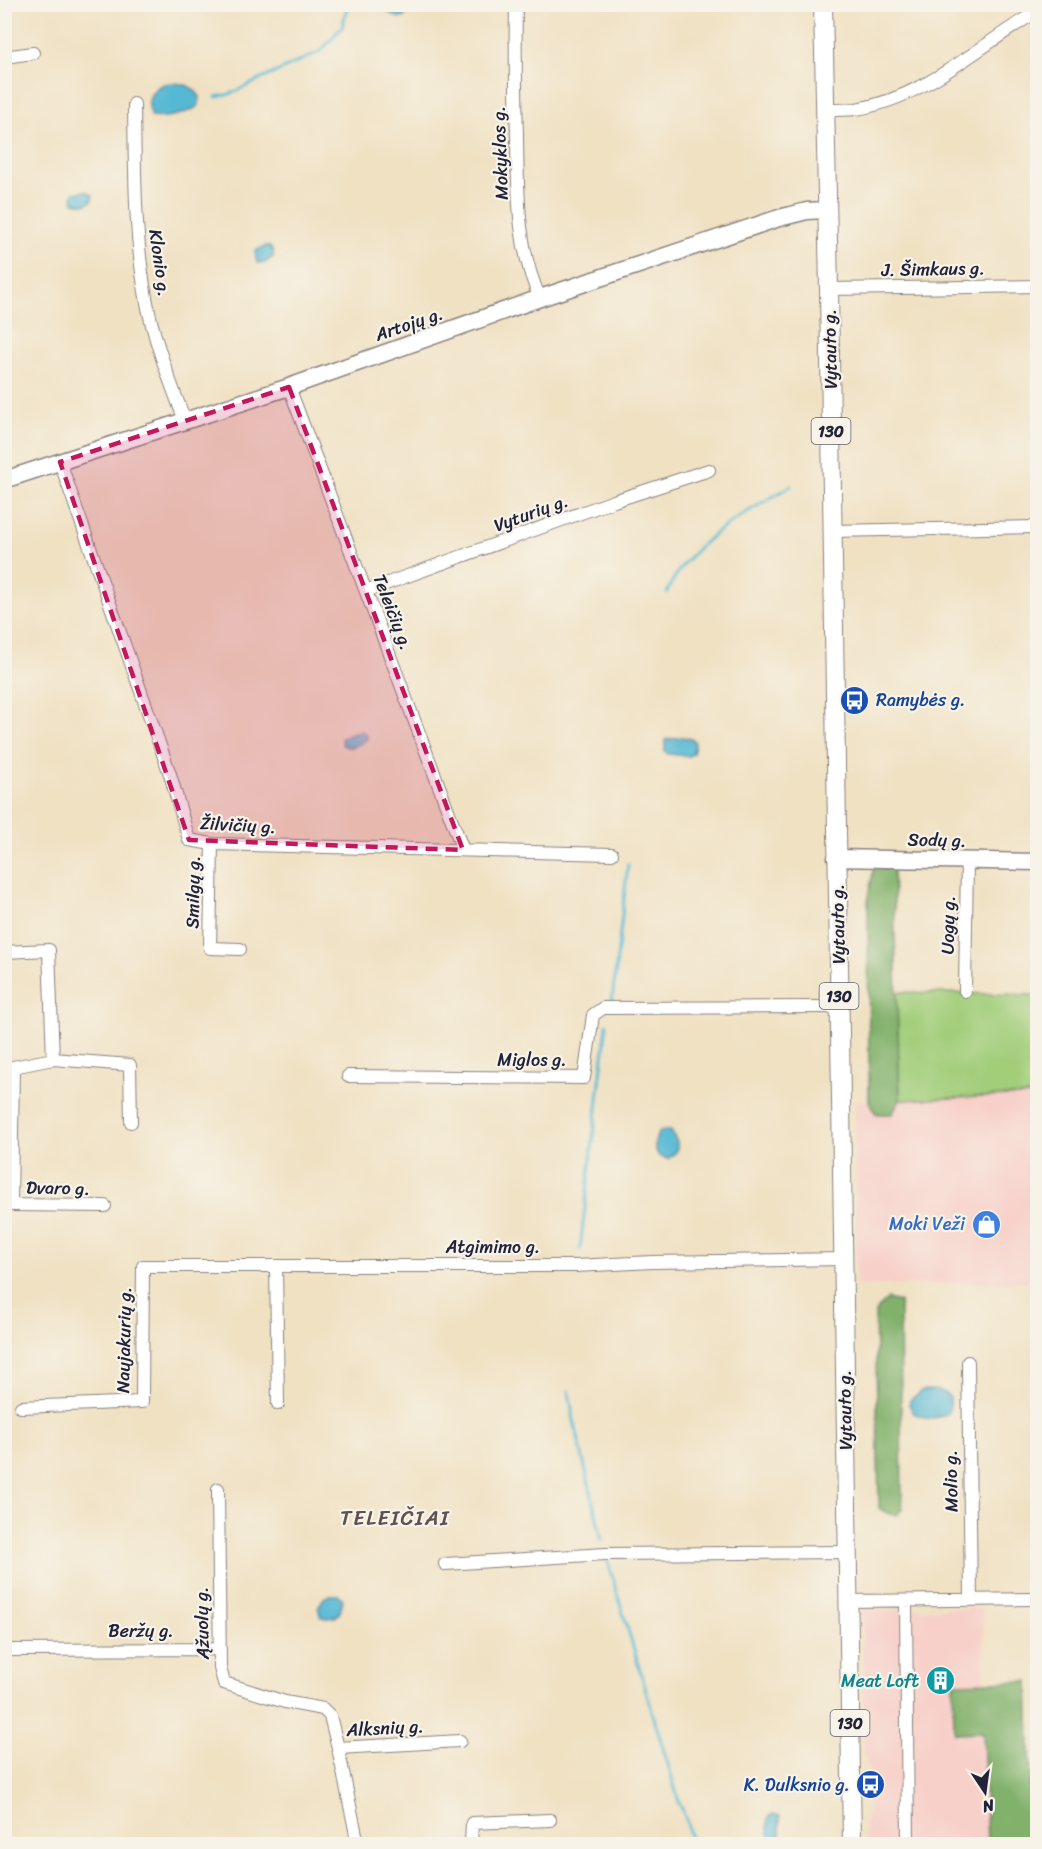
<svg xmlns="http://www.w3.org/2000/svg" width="1042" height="1849" font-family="Sriracha,sans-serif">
<rect width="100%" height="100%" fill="#f7f3e8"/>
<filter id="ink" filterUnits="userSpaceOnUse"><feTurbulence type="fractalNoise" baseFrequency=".0167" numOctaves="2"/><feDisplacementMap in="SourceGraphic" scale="12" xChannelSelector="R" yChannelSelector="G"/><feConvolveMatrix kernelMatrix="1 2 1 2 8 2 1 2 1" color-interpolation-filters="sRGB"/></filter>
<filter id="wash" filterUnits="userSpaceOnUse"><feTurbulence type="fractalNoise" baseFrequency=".008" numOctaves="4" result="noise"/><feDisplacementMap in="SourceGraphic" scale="24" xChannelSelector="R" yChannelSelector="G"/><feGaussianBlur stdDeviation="1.35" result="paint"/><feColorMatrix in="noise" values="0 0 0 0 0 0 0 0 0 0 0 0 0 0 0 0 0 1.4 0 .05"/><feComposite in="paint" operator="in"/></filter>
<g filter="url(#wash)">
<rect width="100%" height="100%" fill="#f0e1c3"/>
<path fill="#f7d0c9" d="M1037 1095V1281L856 1286 855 1101Z
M862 1609H983L984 1682 953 1683 954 1733 983 1731 987 1844H865V1824L870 1804 869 1769 864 1751Z"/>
<path fill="#a2ce7a" stroke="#62785a" stroke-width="1.5" d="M896 992 1037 995V1095L900 1100Z"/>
<path fill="#81b16a" stroke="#526a52" stroke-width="1.5" d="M893 866 900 1100 892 1114H876L869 1101 868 897 874 868Z
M887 1299 900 1302 902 1509 897 1515 889 1514 879 1508 875 1312Z
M1028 1681 1033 1844H987L983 1732 954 1733 953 1683Z"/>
<path fill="#56b9d4" stroke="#3c6e88" stroke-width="1.5" d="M385 5H402L405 16 403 18C394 17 387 14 385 5Z
M170 83C183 83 192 85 200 97L199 105C189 114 165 119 152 117 144 100 152 85 170 83Z
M85 191 93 195 92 201 85 204 74 202 72 197 74 193Z
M266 246 270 247 273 251V257L265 263H257L255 251Z
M362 731 367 735V739C360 745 349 751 342 744L341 739 344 736Z
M682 737 692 739 695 743 693 754 688 756 668 754 665 751V740Z
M665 1130 671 1131 677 1142V1151L668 1159 659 1156C653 1147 654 1140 660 1131Z
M928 1390C946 1390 957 1396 946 1415L929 1419 913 1413 909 1404 910 1400 922 1391Z
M330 1595H338L343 1599 340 1612 335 1617 328 1618 321 1617 318 1607 324 1598Z
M773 1814 780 1816V1838L774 1840C767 1837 767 1823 769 1816Z"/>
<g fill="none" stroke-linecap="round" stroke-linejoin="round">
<path stroke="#56b9d4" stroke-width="3" d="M216 97 230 94 321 51 342 27 348 4
M667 592C689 541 745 513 791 486
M612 1001 628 864
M580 1249 607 1024
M569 1391 573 1416 602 1540
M608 1562 679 1802 686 1819 692 1844"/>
</g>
</g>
<g filter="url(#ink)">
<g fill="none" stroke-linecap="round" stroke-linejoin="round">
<defs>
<path id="street" d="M516 4C515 49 516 94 517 139 518 193 517 248 540 298
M4 57 33 53
M134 104C135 168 134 234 146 297 153 339 170 381 185 421
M824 110C835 110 846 110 856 109 926 98 979 45 1038 11
M829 289 1038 286
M289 387 463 850
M60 462 170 774 189 840 212 844 612 854
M832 531 1038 527
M366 591 614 501 709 470
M212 844 210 948 240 949
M4 952 49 950 53 1059 13 1067 11 1205 105 1206
M965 991 967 860
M53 1059 130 1065 131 1122
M348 1076 584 1078 593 1015 603 1008 839 1007
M276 1266 278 1404
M968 1362 971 1599
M21 1407 142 1402 143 1266H576L652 1262 843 1259
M218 1489 220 1668 224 1683 285 1702 323 1709 330 1716 338 1748
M445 1564 605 1554 848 1552
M849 1601 1038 1599
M906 1601 908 1844
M9 1650 220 1649
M358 1844 338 1748 460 1741
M471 1844 472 1823 550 1820"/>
<path id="secondary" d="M4 480 289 387 540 298 779 218 807 211 826 210
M836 858 1038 862"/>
<path id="primary" d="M823 4 829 289 852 1844"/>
</defs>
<use href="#street" stroke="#89827f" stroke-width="14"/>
<use href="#secondary" stroke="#89827f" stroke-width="19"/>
<use href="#primary" stroke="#89827f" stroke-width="20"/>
<use href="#street" stroke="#fff" stroke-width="12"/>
<use href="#secondary" stroke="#fff" stroke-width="16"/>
<use href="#primary" stroke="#fff" stroke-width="18"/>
</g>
</g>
<path fill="#c2185b" fill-opacity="0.2" stroke="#c2185b" stroke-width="4.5" stroke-dasharray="12 8" stroke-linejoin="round" d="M289 387 463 850 189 840 60 462Z"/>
<defs>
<symbol id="bus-disc" viewBox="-11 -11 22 22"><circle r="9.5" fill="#1a4fb4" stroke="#f7f3e8"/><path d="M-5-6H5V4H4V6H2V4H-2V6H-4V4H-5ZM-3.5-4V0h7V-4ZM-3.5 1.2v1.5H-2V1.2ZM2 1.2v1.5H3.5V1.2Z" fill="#fff"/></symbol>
<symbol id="shop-disc" viewBox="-11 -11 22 22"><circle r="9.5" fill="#3f7fe0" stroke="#f7f3e8"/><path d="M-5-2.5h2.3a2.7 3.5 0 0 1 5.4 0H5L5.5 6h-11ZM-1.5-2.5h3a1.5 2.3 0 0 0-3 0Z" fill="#fff"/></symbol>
<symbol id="building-disc" viewBox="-11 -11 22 22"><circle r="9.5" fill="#0f9aa8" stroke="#f7f3e8"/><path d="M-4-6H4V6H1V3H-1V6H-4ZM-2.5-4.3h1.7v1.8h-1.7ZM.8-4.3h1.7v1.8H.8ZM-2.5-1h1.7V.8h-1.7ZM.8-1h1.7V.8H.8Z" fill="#fff"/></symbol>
</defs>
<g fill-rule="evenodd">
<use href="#bus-disc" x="838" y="684" width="33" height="33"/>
<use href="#shop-disc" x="970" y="1208" width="33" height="33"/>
<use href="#building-disc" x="924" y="1664" width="33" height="33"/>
<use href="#bus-disc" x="854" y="1768" width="33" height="33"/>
</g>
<g text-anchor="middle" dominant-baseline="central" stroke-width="4.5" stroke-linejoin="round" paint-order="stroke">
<g fill="#f7f3e8" stroke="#62616f" stroke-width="1.5">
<rect x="811.5" y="418" width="39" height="26" rx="4.5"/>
<rect x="819.5" y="983" width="39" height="26" rx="4.5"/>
<rect x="830.5" y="1710" width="39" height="26" rx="4.5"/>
</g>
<g font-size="16" font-weight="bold" fill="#22223b">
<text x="831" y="431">130</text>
<text x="839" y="996">130</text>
<text x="850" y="1723">130</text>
</g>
<g font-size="18" fill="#22223b" stroke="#f7f3e8">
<text transform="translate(500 153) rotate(-92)">Mokyklos g.</text>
<text transform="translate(160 263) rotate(82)">Klonio g.</text>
<text transform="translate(933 269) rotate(-1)">J. Šimkaus g.</text>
<text transform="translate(409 324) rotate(-19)">Artojų g.</text>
<text transform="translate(830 349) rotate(-91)">Vytauto g.</text>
<text transform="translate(531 513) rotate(-20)">Vyturių g.</text>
<text transform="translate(393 612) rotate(69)">Teleičių g.</text>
<text transform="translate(238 825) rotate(3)">Žilvičių g.</text>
<text transform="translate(937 840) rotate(1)">Sodų g.</text>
<text transform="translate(193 892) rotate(-89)">Smilgų g.</text>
<text transform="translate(838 924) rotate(-91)">Vytauto g.</text>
<text transform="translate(948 925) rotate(-89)">Uogų g.</text>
<text x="532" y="1060">Miglos g.</text>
<text transform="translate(58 1188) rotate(1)">Dvaro g.</text>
<text x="493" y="1247">Atgimimo g.</text>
<text transform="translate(124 1340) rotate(-89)">Naujakurių g.</text>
<text transform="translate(845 1410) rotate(-91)">Vytauto g.</text>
<text transform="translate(951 1481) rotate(-91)">Molio g.</text>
<text transform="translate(202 1623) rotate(-91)">Ąžuolų g.</text>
<text x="141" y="1631">Beržų g.</text>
<text transform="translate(385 1728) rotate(-3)">Alksnių g.</text>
</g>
<g font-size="18" fill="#164399" stroke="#f7f3e8" text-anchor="start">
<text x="876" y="700">Ramybės g.</text>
<text x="850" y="1785" text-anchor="end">K. Dulksnio g.</text>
</g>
<g font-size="18" fill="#366cbe" stroke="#f7f3e8" text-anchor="end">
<text x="965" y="1224">Moki Veži</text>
</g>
<g font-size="18" fill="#0d838f" stroke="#f7f3e8" text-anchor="end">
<text x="919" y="1681">Meat Loft</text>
</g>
<g font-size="21" letter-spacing="1.5" fill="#605052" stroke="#f7f3e8">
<text x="395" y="1518">TELEIČIAI</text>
</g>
</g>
<rect width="1042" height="1849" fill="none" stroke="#f7f3e8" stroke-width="24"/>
<g transform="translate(985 1792) rotate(167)" stroke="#f7f3e8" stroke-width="4.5" paint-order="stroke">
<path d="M0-4.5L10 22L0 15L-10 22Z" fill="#22223b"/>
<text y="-9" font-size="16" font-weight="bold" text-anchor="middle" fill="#22223b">N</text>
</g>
</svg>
